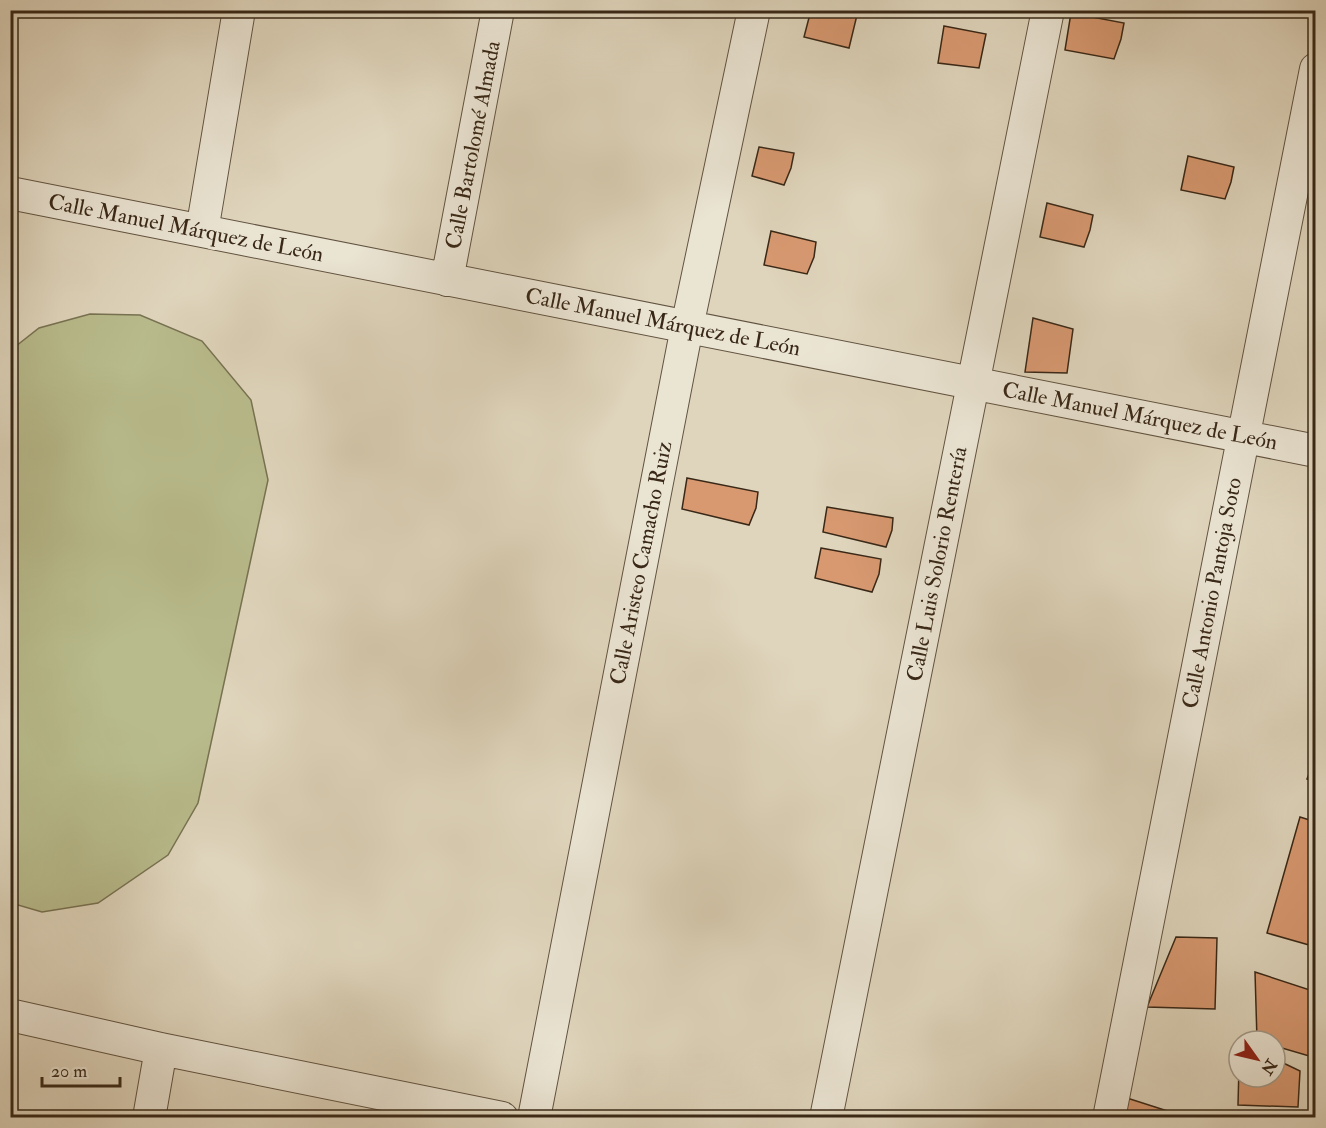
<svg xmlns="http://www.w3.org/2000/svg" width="1326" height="1128" font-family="'IM FELL Double Pica',serif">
<rect width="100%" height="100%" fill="#dfd5bc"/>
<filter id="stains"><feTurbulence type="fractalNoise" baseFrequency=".00333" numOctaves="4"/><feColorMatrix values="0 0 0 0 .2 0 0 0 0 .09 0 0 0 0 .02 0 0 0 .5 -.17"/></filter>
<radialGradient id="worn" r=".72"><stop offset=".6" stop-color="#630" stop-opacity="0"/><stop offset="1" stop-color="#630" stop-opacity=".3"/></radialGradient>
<path fill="#b8bb8c" stroke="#787252" stroke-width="1.5" d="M90 314 140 315 202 341 251 400 268 480 198 803 168 855 98 903 42 912 11 903V350L39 328Z"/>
<path fill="#d89971" stroke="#392817" stroke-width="1.5" d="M811 10H840L857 15 849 48 804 37Z
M1071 13 1124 23 1121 39 1114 59 1065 50Z
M944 26 986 34 979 68 938 63Z
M759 147 794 153 791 168 784 185 752 176Z
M1188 156 1234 167 1231 182 1225 199 1181 190Z
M1047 203 1093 215 1090 230 1084 247 1040 237Z
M771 231 816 242 814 257 807 274 764 265Z
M1033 318 1073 329 1067 373 1025 372Z
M687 478 758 492 756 508 749 525 682 509Z
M827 507 893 518 892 530 886 547 823 532Z
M821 548 881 559 879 574 872 592 815 578Z
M1316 756V782L1307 779Z
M1300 817 1316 822V947L1267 933Z
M1176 937 1217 938 1215 1009 1147 1007Z
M1255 972 1316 992V1058L1275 1046V1041L1257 1040Z
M1275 1059 1300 1071 1298 1107 1238 1105 1239 1066V1077H1275Z
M1127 1098 1177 1114 1176 1118H1121Z"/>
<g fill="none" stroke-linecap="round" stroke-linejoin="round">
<defs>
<path id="minor" d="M10 193 1316 451
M202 231 239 10
M447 280 498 10
M10 1015 161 1049 502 1118
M149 1118 161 1049
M534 1118 687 327 754 10
M826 1118 1048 10
M1109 1118 1316 69"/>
</defs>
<use href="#minor" stroke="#625340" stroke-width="34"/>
<use href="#minor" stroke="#eae4d3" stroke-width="32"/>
</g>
<g text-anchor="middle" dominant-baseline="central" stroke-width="6" stroke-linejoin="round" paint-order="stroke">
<g font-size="22" fill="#392817" stroke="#eae4d3">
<text transform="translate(473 145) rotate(-79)">Calle Bartolomé Almada</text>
<text transform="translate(186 228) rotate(11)">Calle Manuel Márquez de León</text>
<text transform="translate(663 322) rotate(11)">Calle Manuel Márquez de León</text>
<text transform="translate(1140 416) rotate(11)">Calle Manuel Márquez de León</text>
<text transform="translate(641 563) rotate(-79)">Calle Aristeo Camacho Ruiz</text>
<text transform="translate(937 564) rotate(-79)">Calle Luis Solorio Rentería</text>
<text transform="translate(1212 593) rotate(-79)">Calle Antonio Pantoja Soto</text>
</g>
</g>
<rect width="1326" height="1128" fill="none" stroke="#dfd5bc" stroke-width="36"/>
<rect x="12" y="12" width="1302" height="1104" fill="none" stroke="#392817" stroke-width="3"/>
<rect x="18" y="18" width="1290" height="1092" fill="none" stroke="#392817" stroke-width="1.5"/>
<g transform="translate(1257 1059) rotate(124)"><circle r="28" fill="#eae4d3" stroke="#a39988" stroke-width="1.5"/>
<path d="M0-4.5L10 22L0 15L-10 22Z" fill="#8f2418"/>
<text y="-9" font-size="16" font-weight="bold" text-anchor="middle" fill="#392817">N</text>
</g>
<path d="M42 1077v9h78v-9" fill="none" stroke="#392817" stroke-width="3"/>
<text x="51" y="1077" font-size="18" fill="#392817" stroke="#eae4d3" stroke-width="4.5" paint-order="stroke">20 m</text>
<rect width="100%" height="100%" filter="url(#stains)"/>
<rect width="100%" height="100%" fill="url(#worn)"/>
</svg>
